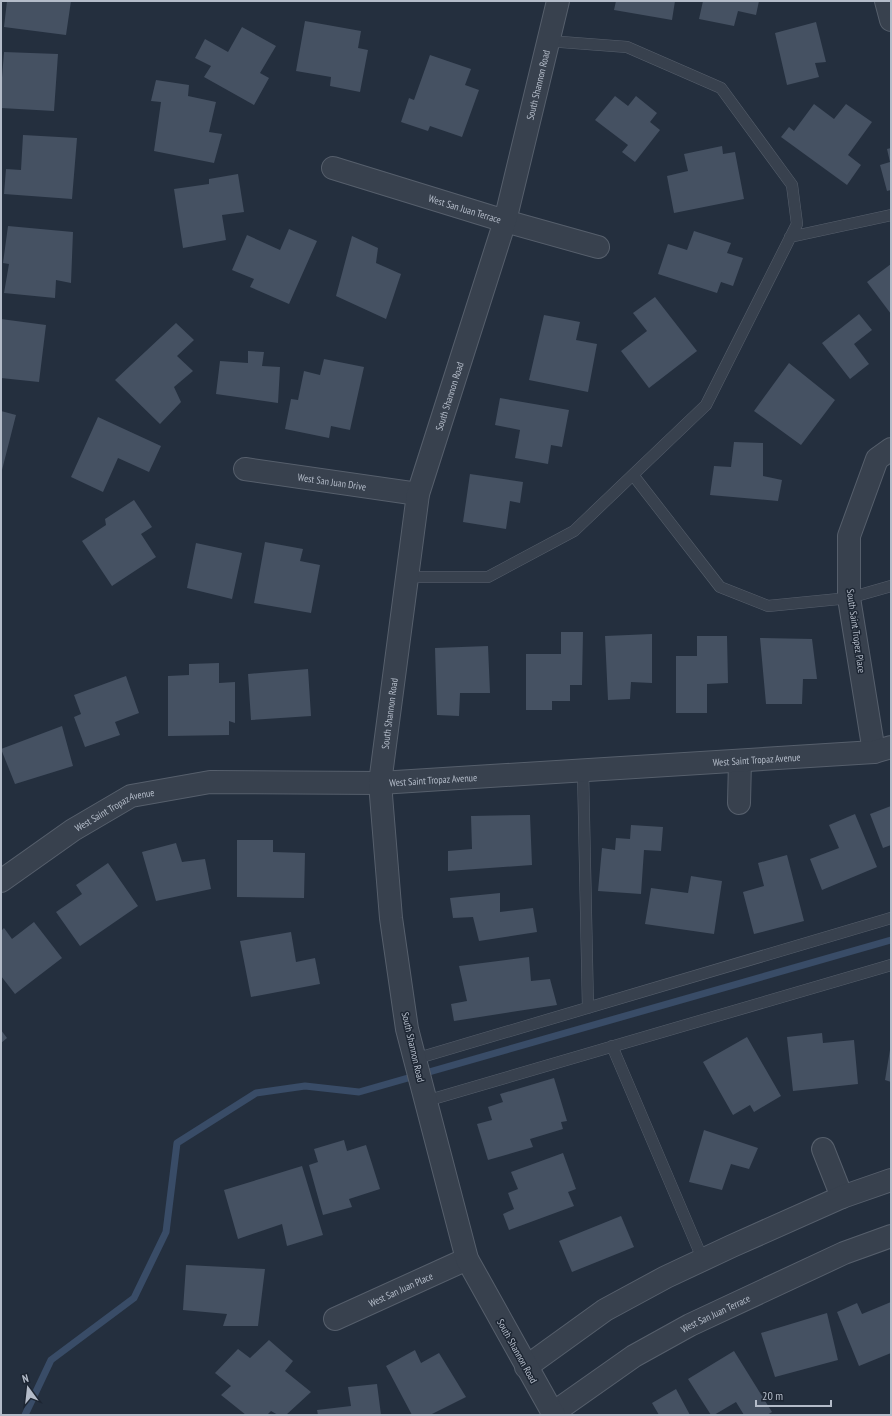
<svg xmlns="http://www.w3.org/2000/svg" width="892" height="1416" font-family="'PT Sans Narrow',sans-serif">
<rect width="100%" height="100%" fill="#242f3e"/>
<g fill="none" stroke-linecap="round" stroke-linejoin="round">
<path stroke="#394c67" stroke-width="7" d="M25 1415 51 1360 134 1298 166 1232 177 1143 256 1093 305 1086 359 1092 891 940"/>
</g>
<path fill="#455162" d="M7 1H71L66 35 4 27Z
M616 1H675L672 20 614 10Z
M703 1H759L756 15 738 11 734 26 699 19Z
M305 21 361 31 358 48 368 50 360 92 330 86 331 77 296 71Z
M816 22 826 62 815 63 819 77 787 85 775 33Z
M242 27 276 46 260 73 269 78 254 105 204 77 211 66 195 58 205 39 228 52Z
M4 52 58 54 54 111 1 108V90Z
M430 55 471 69 465 85 479 90 462 137 430 126 428 131 401 122 409 98 414 100Z
M156 80 189 85 188 96 216 102 209 132 222 134 214 163 154 151 161 102 151 101Z
M615 96 628 106 636 96 657 113 650 122 660 130 635 162 622 152 628 145 595 120Z
M814 104 834 119 846 104 872 122 848 155 861 165 847 185 781 137 789 127 794 131Z
M23 135 77 138 72 199 4 194 6 169 21 170Z
M722 146 723 154 735 152 744 199 674 213 667 176 688 171 684 154Z
M891 148V190L887 191 880 165 890 162 887 149Z
M238 174 244 212 222 215 226 240 183 248 174 189 209 184V179Z
M8 226 73 232 71 283 56 280 55 298 4 293 9 264 3 263Z
M289 229 317 241 289 304 250 287 254 279 232 270 247 235 280 250Z
M694 231 731 243 727 253 743 258 733 286 721 282 717 293 658 274 668 244 687 250Z
M352 236 378 248 376 263 401 274 386 319 336 296Z
M891 264V314L867 282Z
M655 297 697 351 649 388 621 351 647 331 633 313Z
M859 314 872 330 854 344 869 364 850 379 822 343Z
M544 315 580 322 576 340 597 344 588 392 529 380Z
M1 319 46 325 39 382 1 378Z
M176 323 194 340 177 356 193 371 174 387 181 402 160 424 115 380Z
M248 351 264 352 262 366 280 367 278 403 216 394 220 361 248 363Z
M324 359 364 367 350 430 331 426 329 438 285 429 291 399 298 400 304 371 320 375Z
M789 363 835 400 801 445 754 411Z
M500 398 569 410 562 447 551 445 548 464 515 458 520 430 495 425Z
M1 411 16 415 2 470H1Z
M98 417 161 446 149 472 118 458 103 492 71 477Z
M734 442 763 443V476L782 480 778 501 710 495 714 466 731 467Z
M470 474 523 482 520 503 510 501 506 529 463 522Z
M134 500 152 527 141 534 156 557 112 586 82 541 106 525 105 519Z
M265 542 303 549 300 561 320 565 311 613 254 603Z
M196 543 242 553 232 599 187 588Z
M561 632H583L582 685H570V701H552V710H526V654H561Z
M652 634V683L631 682 630 699 608 700 605 636Z
M697 636H727L728 683 707 684V713H676V656H697Z
M760 638 812 639 817 679H803L802 704H766Z
M488 646 490 693H460L459 716 437 715 435 648Z
M219 663V683L235 682V723L229 721V735L168 736V676L189 675V664Z
M308 669 311 716 251 720 248 674Z
M126 676 139 713 115 722 120 735 85 747 74 717 81 714 74 695Z
M62 726 73 766 15 784 1 749Z
M891 806V845L883 848 870 814Z
M855 814 877 867 822 890 810 859 839 848 829 825Z
M530 815 532 865 448 871V851L472 849 471 816Z
M631 825 663 827 661 851 644 850 641 894 598 891 602 848 615 850 616 838 630 839Z
M237 840H273V852L305 853 304 898 237 897Z
M176 843 182 862 205 859 211 889 156 901 142 852Z
M787 855 804 921 754 934 743 892 764 886 758 863Z
M108 863 138 906 80 946 56 912 82 894 76 885Z
M691 876 722 881 714 934 645 924 651 888 688 893Z
M500 893V912L533 908 537 932 479 941 473 917 453 918 450 898Z
M34 922 62 958 15 994 1 976V931L4 928 12 939Z
M291 932 296 962 315 958 320 984 251 997 240 941Z
M529 957 531 981 550 979 557 1005 454 1021 451 1004 467 1001 459 966Z
M1 1030 7 1038 1 1043Z
M822 1033 823 1043 854 1040 858 1084 793 1091 787 1037Z
M747 1037 781 1096 754 1112 750 1105 733 1115 703 1062Z
M890 1050H891V1082L885 1080Z
M554 1078 567 1121 561 1122 563 1129 530 1139 533 1147 488 1160 477 1124 492 1120 488 1107 503 1102 500 1094Z
M704 1130 758 1148 749 1169 731 1164 722 1190 689 1182Z
M344 1140 347 1151 366 1145 380 1189 349 1199 352 1207 323 1215 309 1165 318 1162 314 1149Z
M563 1153 576 1189 568 1192 574 1206 509 1230 503 1214 514 1209 508 1193 518 1189 511 1172Z
M302 1166 323 1235 287 1246 282 1224 238 1239 224 1190Z
M621 1216 634 1247 572 1272 559 1241Z
M186 1265 265 1269 258 1326H223L227 1314 183 1310Z
M891 1302V1353L859 1366 837 1312 857 1303 862 1314Z
M827 1313 838 1360 775 1377 761 1333Z
M269 1340 293 1361 285 1371 311 1392 286 1415H278L271 1411 267 1415H246L221 1395 231 1386 215 1373 238 1349 250 1358Z
M415 1350 421 1363 439 1353 466 1397 430 1415H412L386 1366Z
M734 1351 772 1412 767 1415H744L736 1402 714 1415H711L688 1379Z
M377 1384 381 1415H318L317 1410 351 1406 348 1387Z
M676 1389 690 1415H659L652 1403Z"/>
<g fill="none" stroke-linecap="round" stroke-linejoin="round">
<defs>
<path id="lane" d="M790 237 891 215
M633 475 720 587 768 606 849 598 891 586
M407 577H488L574 531 706 405 797 224 792 185 721 88 627 47 548 41
M583 770 588 1008
M612 1046 703 1260
M415 1059 891 918
M426 1101 891 965"/>
<g id="street">
<path d="M886 1 891 20"/>
<path id="s1" d="M333 168 505 221 598 247"/>
<path id="s2" d="M245 469 418 494"/>
<path d="M874 752 849 598V536L877 459 891 449"/>
<path d="M739 803 740 761"/>
<path id="s3" d="M1 881 73 830 131 796 210 782 380 783 874 752 891 747"/>
<path d="M823 1149 842 1197"/>
<path id="s4" d="M335 1319 467 1259"/>
<path d="M526 1367 605 1310 666 1277 732 1246 842 1197 891 1180"/>
<path id="s5" d="M553 1413 634 1356 690 1325 844 1253 891 1236"/>
<path id="s6" d="M554 1415 467 1259 407 1029 391 918 380 783 418 494 505 221 558 1"/>
</g>
</defs>
<use href="#lane" stroke="#565f6c" stroke-width="12"/>
<use href="#street" stroke="#565f6c" stroke-width="24"/>
<use href="#lane" stroke="#38414e" stroke-width="11"/>
<use href="#street" stroke="#38414e" stroke-width="22"/>
</g>
<g text-anchor="middle" dominant-baseline="central" stroke-width="3" stroke-linejoin="round" paint-order="stroke">
<g font-size="10" fill="#b4bcc9" stroke="#1d2633">
<text stroke="none"><textPath href="#s6" startOffset="1382">South Shannon Road</textPath></text>
<text stroke="none"><textPath href="#s1" startOffset="138">West San Juan Terrace</textPath></text>
<text stroke="none"><textPath href="#s6" startOffset="1058">South Shannon Road</textPath></text>
<text stroke="none"><textPath href="#s2" startOffset="88">West San Juan Drive</textPath></text>
<text transform="translate(856 631) rotate(82)">South Saint Tropez Place</text>
<text stroke="none"><textPath href="#s6" startOffset="734">South Shannon Road</textPath></text>
<text stroke="none"><textPath href="#s3" startOffset="783">West Saint Tropaz Avenue</textPath></text>
<text stroke="none"><textPath href="#s3" startOffset="459">West Saint Tropaz Avenue</textPath></text>
<text stroke="none"><textPath href="#s3" startOffset="135">West Saint Tropaz Avenue</textPath></text>
<text transform="translate(413 1047) rotate(77)">South Shannon Road</text>
<text stroke="none"><textPath href="#s4" startOffset="72">West San Juan Place</textPath></text>
<text stroke="none"><textPath href="#s5" startOffset="191">West San Juan Terrace</textPath></text>
<text transform="translate(517 1351) rotate(61)">South Shannon Road</text>
</g>
</g>
<rect width="892" height="1416" fill="none" stroke="#b4bcc9" stroke-width="4"/>
<g transform="translate(28 1388) rotate(345)" stroke="#1d2633" stroke-width="3" paint-order="stroke">
<path d="M0-3L7 15L0 10L-7 15Z" fill="#b4bcc9"/>
<text y="-6" font-size="11" font-weight="bold" text-anchor="middle" fill="#b4bcc9">N</text>
</g>
<path d="M756 1400v6h75v-6" fill="none" stroke="#b4bcc9" stroke-width="2"/>
<text x="762" y="1400" font-size="12" fill="#b4bcc9" stroke="#1d2633" stroke-width="3" paint-order="stroke">20 m</text>
</svg>
